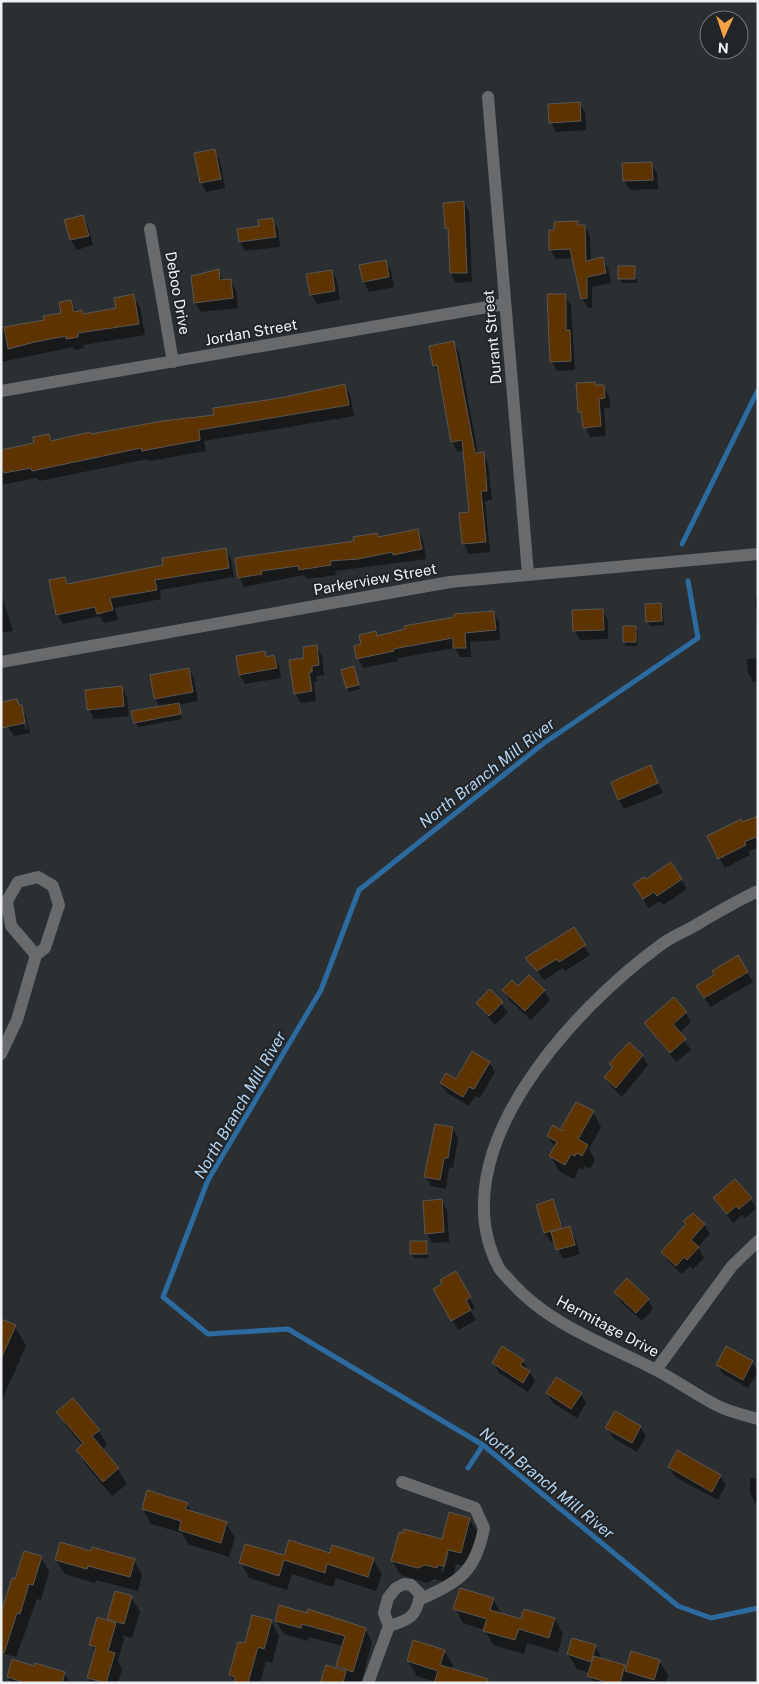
<svg xmlns="http://www.w3.org/2000/svg" width="759" height="1684" font-family="'Public Sans',sans-serif">
<rect width="100%" height="100%" fill="#2b2f32"/>
<path fill="#0007" fill-rule="evenodd" d="M579 103 585 113 586 130 556 132 551 122Z
M214 151 220 160 225 188 206 192 201 182Z
M651 163 657 173 658 189 630 190 624 181Z
M464 202 469 212 472 282 456 283 451 273 449 232 447 228Z
M82 216 88 226 93 245 77 250 71 240 66 221Z
M272 219 278 229 280 247 245 251 240 241Z
M578 222 580 226H585L590 236 591 261 602 259 608 268 611 283 592 287V308H588L582 299 573 258 556 259 550 249Z
M385 262 391 271 394 287 369 292 364 282 361 266Z
M635 268 637 283H622L620 278Z
M218 271 224 281 230 280 236 290 238 308 201 312 195 303 206 272Z
M332 271 337 281 340 300 317 304 311 294Z
M565 295 571 305 575 370 557 371 551 361Z
M133 296 140 307 145 335 83 345 84 348 74 350 73 347 1 362V330L45 321 63 314 71 301 77 313 84 315 117 309Z
M453 343 459 352 478 454 483 453 488 463 492 500 485 501 490 552 469 554 464 544 461 514 470 513 464 450 458 452 452 442 440 375 434 366 431 347Z
M595 383 597 387 603 386 609 396 610 408H604L606 436 590 437 580 412Z
M344 385 350 395 354 416 204 441 206 451 149 461 148 459 39 481 37 478 1 485V452L27 447 49 435 53 442 216 416Z
M417 530 423 540 426 559 335 571 336 575 306 579 304 575 244 587 239 577 376 534 379 538Z
M225 549 231 559 234 577 160 590 161 599 115 608 118 620 104 623 100 616 63 624 57 614 65 578 69 585 164 566Z
M1 593 13 631 1 633Z
M755 597H758V634L757 633Z
M660 604 663 609 664 625 650 626 647 621Z
M602 610 608 620V639L580 640 574 630Z
M494 612 499 622 500 640 470 642 471 657H460L455 648 398 658V661L363 668 358 658 363 645 375 633 377 637Z
M635 627 638 631 637 646H626L624 642Z
M316 646 322 656 324 675 316 676 317 681 314 682 316 701 301 703 295 693 305 659Z
M264 652 268 658 274 657 279 666 281 678 245 684 240 675Z
M758 658V681L753 682 748 672 747 659Z
M353 667 360 689 349 692 342 671Z
M189 669 194 679 198 701 178 705 182 719 138 727 136 723 160 707 155 698Z
M121 688 127 697 129 716 94 719 89 709Z
M17 701 26 716 30 733 14 736 8 727 4 703ZM21 709 24 713 28 729 25 730Z
M650 767 663 793 624 809 619 799Z
M758 817V848L748 851 750 855 725 868 708 837Z
M681 879 687 889 663 905 660 901 649 908 634 885 645 881Z
M584 946 590 955 565 971 563 968 544 980 527 959Z
M738 957 753 982 710 1007 698 987 716 976Z
M518 988 544 991 550 1000 531 1020 509 1000 504 990Z
M490 991 508 1012 495 1025 477 1003Z
M686 1013 691 1022 679 1033 691 1050 676 1062 646 1023Z
M642 1056 648 1065 622 1097 611 1086 605 1077 614 1068 611 1064Z
M490 1063 495 1072 480 1098 475 1096 469 1106 447 1093 441 1084 456 1080Z
M593 1112 601 1127 589 1149 595 1160 590 1169 585 1166 583 1170 579 1168 574 1179 559 1171 551 1156 555 1148 548 1136 566 1134Z
M453 1128 458 1138 453 1168 449 1167 446 1189 431 1186 426 1177Z
M715 1198 751 1199 756 1209 745 1218 742 1215 733 1223Z
M442 1201 447 1210 449 1242 432 1243 427 1233Z
M553 1201 564 1229 569 1228 575 1238 580 1254 563 1259 555 1241 551 1242 545 1233Z
M704 1224 710 1234 698 1247 704 1258 693 1269 690 1266 682 1274 668 1261 662 1252Z
M411 1242H426L428 1246V1258H414L411 1254Z
M456 1272 475 1308 470 1310 476 1320 458 1330 435 1289 444 1284Z
M615 1292 648 1300 653 1309 642 1321 621 1302Z
M1 1321 15 1326 26 1346 1 1402Z
M523 1361 535 1381 528 1392 499 1373 493 1363Z
M752 1362 758 1371 748 1388 723 1374 717 1365Z
M547 1393 581 1394 586 1403 577 1418 553 1403Z
M58 1412 99 1431 107 1445 102 1450 118 1469 127 1484 112 1496 86 1465 77 1450 83 1446 66 1426Z
M640 1427 646 1436 637 1452 613 1438 607 1428Z
M669 1467 720 1476 726 1485 718 1500 675 1477Z
M750 1478H758V1503H755L750 1493Z
M187 1504 192 1513 226 1523 235 1538 229 1557 188 1544 182 1533 151 1524 143 1509Z
M469 1519 478 1533 469 1567 456 1564 452 1580 446 1579 445 1582 434 1579 427 1583 401 1575 392 1561 443 1541ZM446 1553H449L443 1573 441 1572Z
M92 1552 134 1560 142 1575 138 1591 96 1580 95 1583 65 1574 56 1560Z
M330 1554 373 1559 382 1574 376 1591 336 1578 333 1587 292 1574 287 1590 249 1578 241 1563Z
M41 1557 49 1572 41 1600 37 1599 16 1657 1 1653V1610H3L16 1581Z
M131 1597 140 1612 132 1638 122 1635 124 1639 118 1661 122 1669 118 1683H91L88 1678 96 1653 91 1644 110 1622 108 1619Z
M493 1599 502 1615 522 1621 555 1619 563 1634 558 1652 527 1643 524 1654 493 1645 485 1630 463 1623 455 1608Z
M309 1610 365 1629 372 1642 361 1683H322L340 1670 337 1666 343 1646 309 1637 308 1641 284 1634 276 1621 308 1614Z
M271 1621 279 1636 272 1663 266 1661 260 1683H235L230 1675 245 1645Z
M595 1646 603 1660 624 1667 626 1670 659 1661 668 1675 666 1682 669 1683H593L590 1673 577 1669 568 1654Z
M444 1651 453 1665 451 1670 436 1682 417 1676 408 1661Z
M35 1668 64 1673 70 1683H11L8 1677Z"/>
<g fill="none" stroke-linecap="round" stroke-linejoin="round">
<path stroke="#2c6b9f" stroke-width="5" d="M682 544 758 390
M688 581 698 638 544 743 359 890 321 990 208 1180 163 1297 208 1334 288 1329 483 1445 678 1606 711 1618 758 1608
M468 1468 483 1445"/>
</g>
<path fill="#5d3400" stroke="#5b5652" d="M580 102 581 121 549 123 548 104Z
M215 149 221 179 200 183 194 153Z
M652 162 653 180 623 181 622 163Z
M464 201 467 273H450L448 228H445L443 203Z
M83 215 89 236 70 240 64 220Z
M273 218 276 237 239 242 237 229 259 226 258 220Z
M578 221V225H585L586 261 603 257 606 273 587 277V298L581 299 570 249 549 250V230H554V222Z
M386 260 389 277 363 282 359 265Z
M618 266H635V279H618Z
M219 269 220 280 231 279 233 298 194 303 191 276Z
M332 270 335 291 310 295 306 274Z
M134 294 139 324 78 333V337L66 339V336L35 342 8 349 4 327 44 320 43 316 61 313 59 302 71 300 74 312 82 310 83 314 116 308 114 298Z
M547 294H566V330H570L571 361 550 362Z
M454 341 475 453 484 452 487 491H481L486 542 462 544 459 513 469 512 462 440 451 442 437 365 433 366 429 346Z
M595 382V385H604L605 398 599 399 601 426 583 428 581 412H578L576 383Z
M345 384 349 405 199 430 200 440 142 451 141 448 32 471 31 468 4 473 3 470H1V450L34 443 33 437 49 434 51 441 90 432 91 434 162 421 214 415 213 408 280 398Z
M418 529 422 549 393 555 392 552 358 559 330 561 331 565 299 570 298 566 261 571 262 574 238 578 235 558 354 541 353 537 377 533 378 537Z
M226 548 229 568 155 580 157 590 110 598 113 610 97 614 95 607 56 615 49 580 65 577 67 584 163 565 162 558Z
M661 603 662 621 646 622 645 604Z
M603 609 604 630 573 631 572 610Z
M494 611 496 630 465 633 466 648H453V638L393 649 394 651 356 659 354 646 361 644 359 635 376 631 377 636 405 629 404 626 454 617V614Z
M623 626H636V642H623Z
M317 645 319 665 312 666V672H309L312 691 294 694 289 660 304 658 303 647Z
M265 651 266 657 274 655 277 668 239 675 236 656Z
M354 666 359 685 346 688 341 670Z
M189 668 193 692 154 699 150 675Z
M122 686 124 706 87 710 85 690Z
M17 699 19 705H22L25 723 1 728V702Z
M179 703 181 714 134 723 131 711Z
M651 765 658 783 618 800 611 782Z
M758 816V836L744 842 746 845 718 859 707 836 741 819 742 822Z
M671 862 682 879 657 896 654 892 643 899 633 884 644 877 646 879Z
M574 927 586 945 559 962 557 959 537 971 525 958Z
M738 955 748 972 704 998 696 986 714 975 712 971Z
M529 975 545 990 525 1011 502 990 512 980 518 986Z
M490 989 503 1002 489 1016 476 1003Z
M674 997 687 1012 673 1024 686 1039 670 1053 644 1023Z
M629 1042 643 1055 616 1088 604 1077 613 1067 609 1064Z
M472 1051 490 1062 474 1089 469 1087 463 1097 440 1083 446 1073 456 1079Z
M576 1102 594 1111 578 1139 588 1145 582 1156 577 1153 575 1156 571 1154 565 1165 549 1156 557 1142 547 1136 553 1125 563 1131 561 1128Z
M435 1124 453 1127 448 1158H444L440 1180 424 1177Z
M735 1179 752 1198 739 1209 736 1206 727 1214 713 1198Z
M442 1199 444 1232 425 1234 423 1201Z
M553 1199 562 1228 544 1233 536 1205Z
M693 1213 705 1224 691 1240 699 1247 687 1260 684 1257 676 1266 661 1252 686 1224 683 1221Z
M570 1226 575 1245 556 1250 551 1232Z
M410 1241H427V1254H410Z
M456 1271 471 1297 466 1300 471 1310 451 1321 433 1289 442 1284 440 1280Z
M627 1278 649 1299 636 1313 614 1292Z
M1 1319 16 1325 1 1359Z
M502 1346 524 1360 520 1365 530 1371 523 1383 492 1363Z
M726 1346 753 1361 743 1380 716 1365Z
M556 1377 582 1393 571 1409 546 1393Z
M73 1398 100 1430 92 1436 119 1468 103 1482 76 1450 83 1443 56 1412Z
M615 1411 641 1426 632 1443 605 1428Z
M677 1450 721 1475 712 1492 668 1467Z
M147 1490 188 1503 185 1509 227 1522 221 1543 179 1530 181 1521 142 1509Z
M449 1512 470 1518 461 1553 448 1550 444 1566 438 1565 437 1568 425 1565 418 1568 391 1561 399 1532 403 1533 404 1529 442 1539Z
M289 1540 330 1553 332 1545 374 1558 368 1577 327 1564 325 1573 284 1560 279 1576 239 1563 245 1544 284 1555Z
M60 1542 91 1551 92 1547 135 1559 130 1577 88 1566 87 1569 55 1560Z
M24 1551 42 1556 33 1585 29 1584 20 1614 17 1613 4 1653H1V1613L12 1578 15 1579Z
M460 1588 494 1598 490 1610 521 1619 524 1609 555 1618 549 1638 519 1629 515 1640 483 1631 487 1619 453 1609Z
M115 1591 132 1596 124 1624 107 1619Z
M279 1605 307 1613 308 1609 366 1628 353 1672 336 1666 345 1636 302 1624 301 1628 275 1621Z
M252 1615 272 1620 264 1649 258 1647 248 1683H234L235 1677 229 1675 238 1642 245 1643Z
M97 1617 116 1623 108 1651 115 1653 106 1683 87 1678 96 1647 89 1645Z
M572 1638 596 1645 591 1662 567 1654Z
M413 1640 445 1650 440 1665 488 1679 487 1683H434L438 1671 407 1661Z
M631 1651 660 1660 654 1680 625 1671Z
M594 1656 625 1665 620 1683H609L587 1676Z
M12 1659 34 1666 35 1663 65 1672 62 1683H26L7 1677Z
M326 1665 346 1671 343 1683H320Z"/>
<g fill="none" stroke-linecap="round" stroke-linejoin="round">
<path stroke="#686a6c" stroke-width="12" d="M488 97 528 574
M150 229 173 362
M1 391 505 304
M1 662 450 582 758 554
M758 891C738 900 720 911 701 922 689 930 674 935 662 944 575 1007 438 1152 499 1268 502 1273 508 1278 512 1283 551 1326 606 1344 656 1370 677 1381 695 1394 716 1405 729 1412 744 1415 758 1419
M1 1054 17 1020 36 955 45 948 59 905 53 886 38 877 18 882 7 901 11 926 36 955
M656 1370 732 1266 758 1241
M402 1482 475 1508 484 1528C475 1574 459 1581 419 1600
M368 1683 389 1626 384 1613 388 1598 396 1588 404 1584 411 1585 420 1594C417 1616 410 1620 389 1626"/>
</g>
<g text-anchor="middle" dominant-baseline="central" stroke-width="4" stroke-linejoin="round" paint-order="stroke">
<g font-size="15" fill="#eff1f4" stroke="#212528">
<text transform="translate(178 293) rotate(80)">Deboo Drive</text>
<text transform="translate(251 332) rotate(-10)">Jordan Street</text>
<text transform="translate(492 337) rotate(-95)">Durant Street</text>
<text transform="translate(375 579) rotate(-10)">Parkerview Street</text>
<text transform="translate(608 1326) rotate(28)">Hermitage Drive</text>
</g>
<g font-size="16" font-style="italic" fill="#b4d4f1" stroke="#212528">
<text transform="translate(487 773) rotate(-38)">North Branch Mill River</text>
<text transform="translate(240 1105) rotate(-60)">North Branch Mill River</text>
<text transform="translate(547 1483) rotate(39)">North Branch Mill River</text>
</g>
</g>
<rect width="759" height="1684" fill="none" stroke="#eff1f4" stroke-width="5"/>
<g transform="translate(724 35) rotate(183)"><circle r="24" fill="#212528" stroke="#73777a"/>
<path d="M0-4L9 19L0 12L-9 19Z" fill="#f6a247"/>
<text y="-8" font-size="14" font-weight="bold" text-anchor="middle" fill="#eff1f4">N</text>
</g>
</svg>
